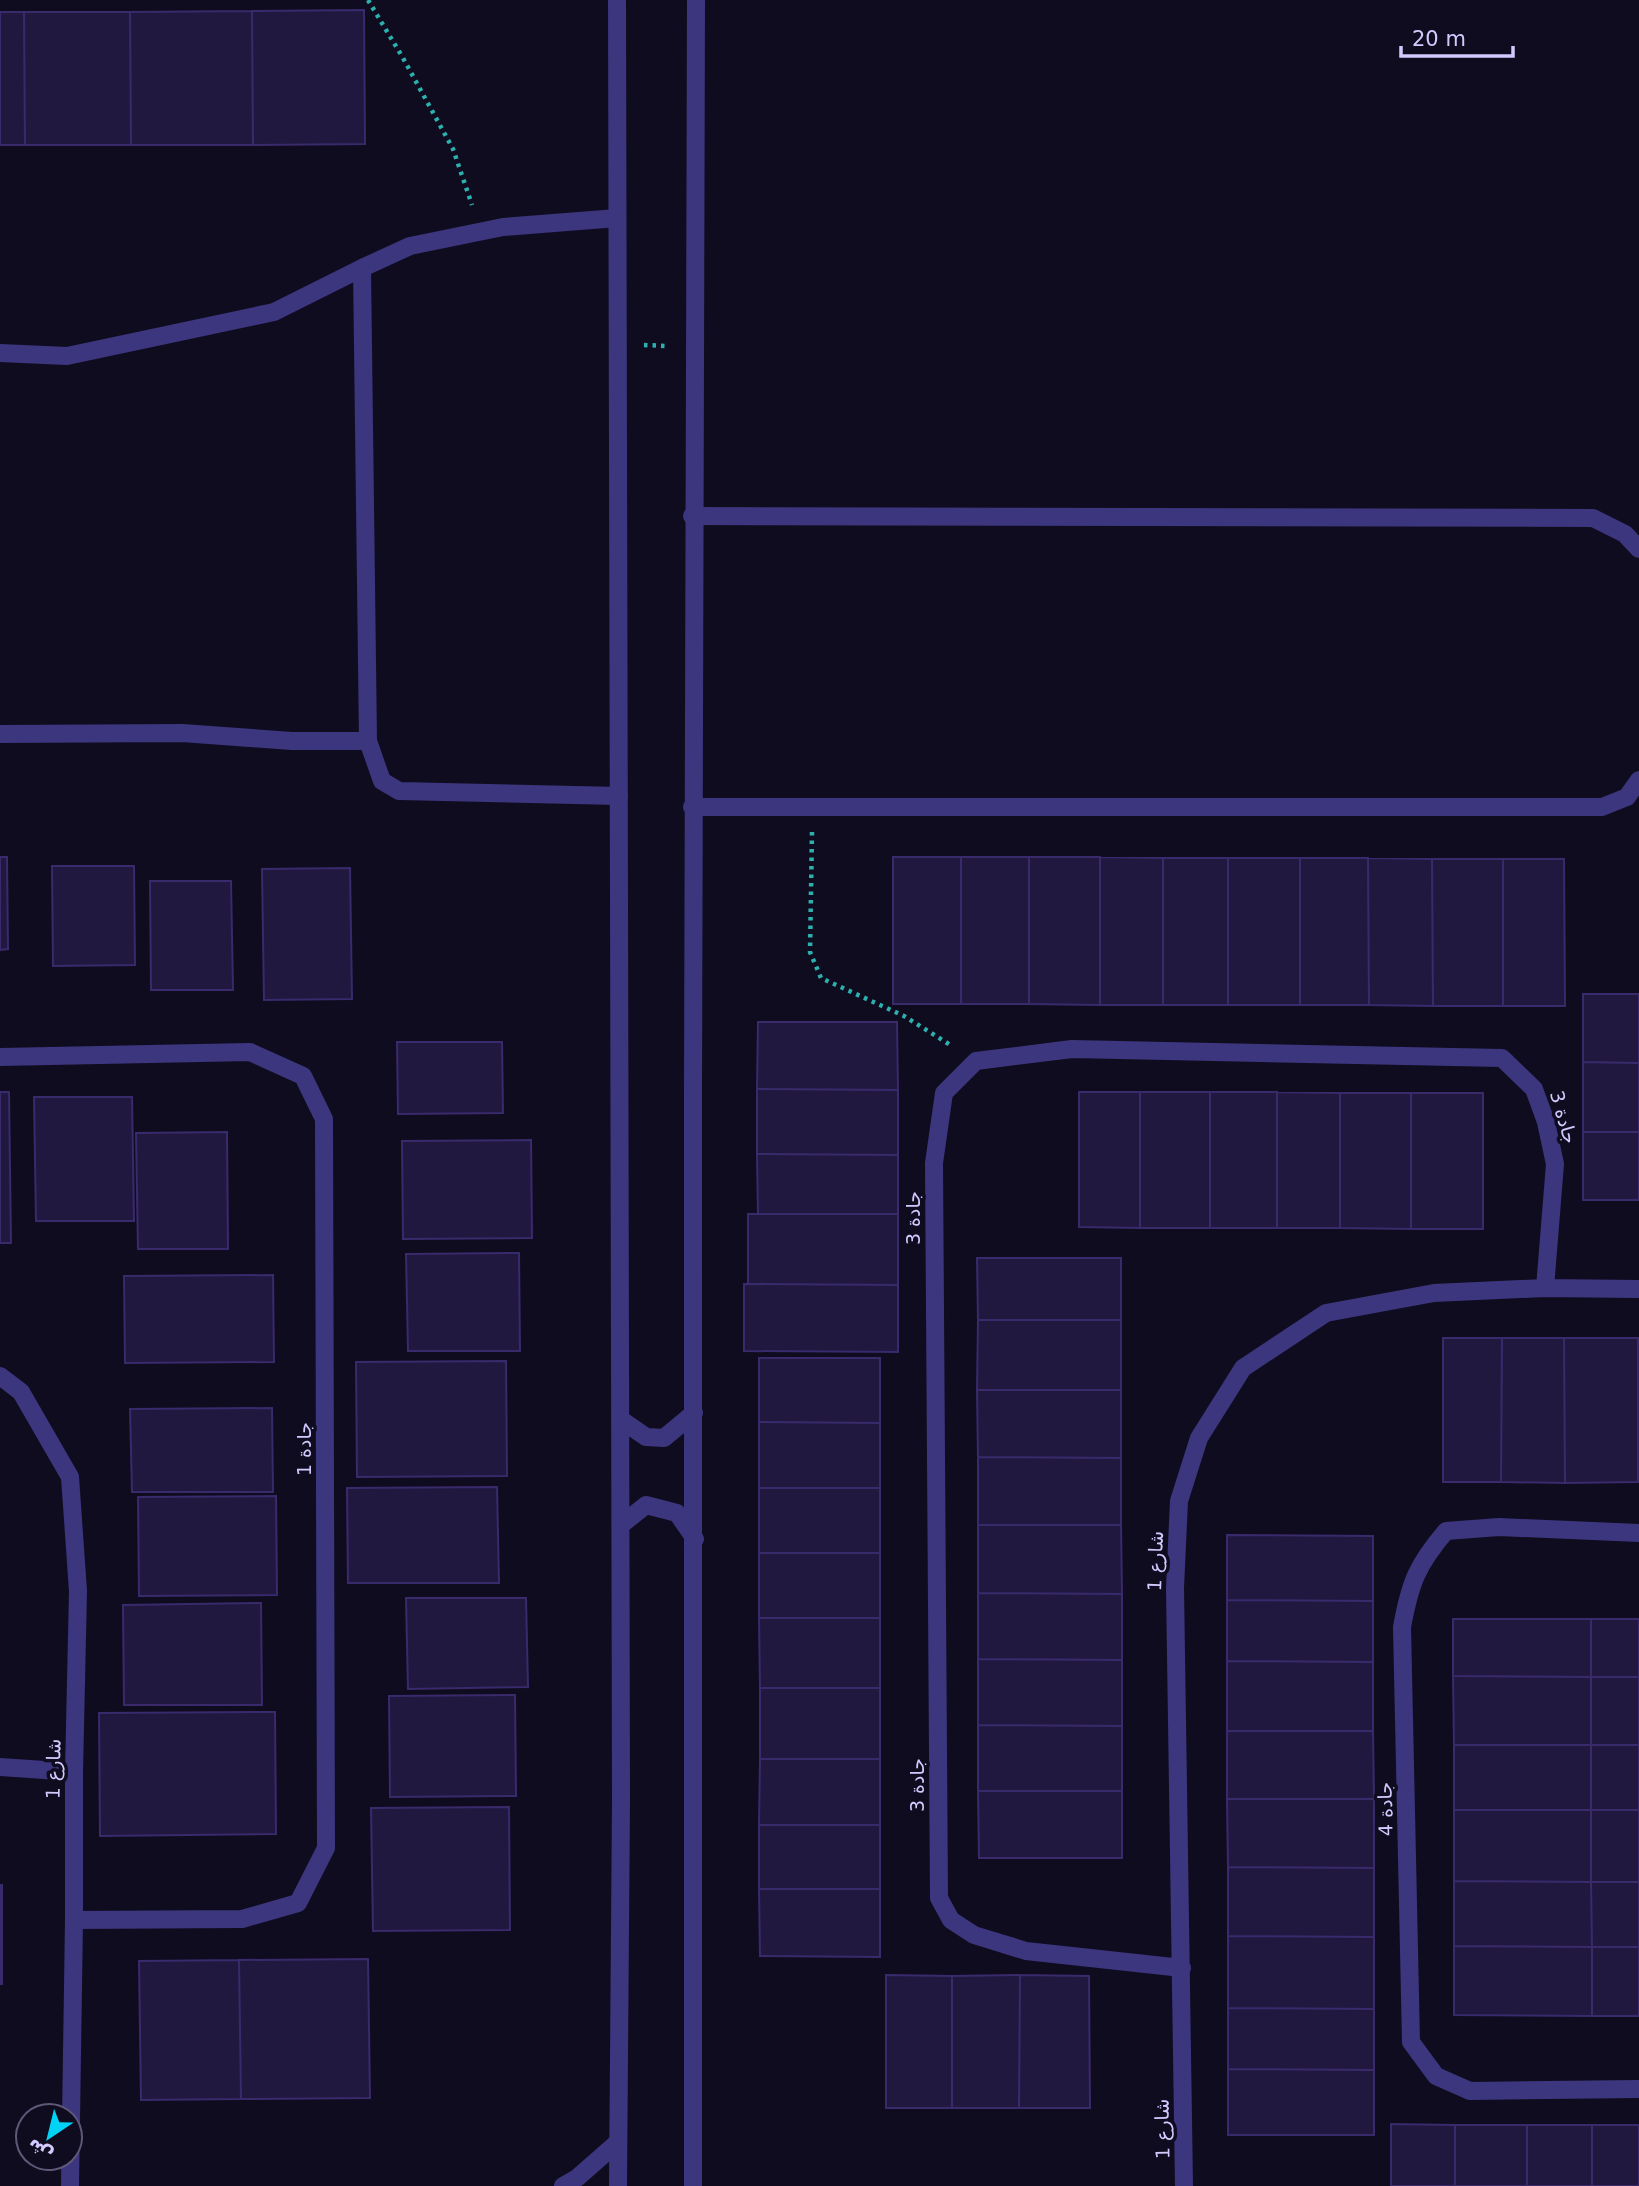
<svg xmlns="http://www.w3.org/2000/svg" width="1639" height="2186" font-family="'DejaVu Sans',Vazirmatn,sans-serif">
<rect width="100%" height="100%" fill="#100c1f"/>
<path fill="#211840" stroke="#392a6c" stroke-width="2" d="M364 10 365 144 253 145 252 11Z
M252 11 253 145H131L130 12Z
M0 12H24L25 145H0Z
M24 12H130L131 145H25Z
M0 857H7L8 949 0 950Z
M893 857H961V1004H893Z
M961 857H1029V1004H961Z
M1029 857H1100V1005L1029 1004Z
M1100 857 1163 858V1005H1100Z
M1163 858H1228V1005H1163Z
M1228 858H1300V1005H1228Z
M1300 858H1368L1369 1005H1300Z
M1368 858 1432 859 1433 1006 1369 1005Z
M1432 859H1503V1006H1433Z
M1503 859H1564L1565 1006H1503Z
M52 866H134L135 965 53 966Z
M350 868 352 999 264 1000 262 869Z
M150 881H231L233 990H151Z
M1583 994H1639V1063L1583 1062Z
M758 1022H897L898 1090 757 1089Z
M397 1042H502L503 1113 398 1114Z
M1583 1062 1639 1063V1132H1583Z
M757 1089 898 1090V1155L757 1154Z
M0 1092H9L11 1243H0Z
M1079 1092H1140V1228L1079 1227Z
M1140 1092H1210V1228H1140Z
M1210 1092H1277V1228H1210Z
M1277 1092 1340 1093V1228H1277Z
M1340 1093H1411V1229L1340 1228Z
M1411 1093H1483V1229H1411Z
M34 1097H132L134 1221H36Z
M227 1132 228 1249H138L136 1133Z
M1583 1132H1639V1200H1583Z
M531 1140 532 1238 403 1239 402 1141Z
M757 1154 898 1155V1214H758Z
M748 1214H898V1285L748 1284Z
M519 1253 520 1351H408L406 1254Z
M977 1258H1121V1320H978Z
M273 1275 274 1362 125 1363 124 1276Z
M744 1284 898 1285V1352L744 1351Z
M978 1320H1121V1390H977Z
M1443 1338H1502L1501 1482H1443Z
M1502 1338H1564L1565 1483 1501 1482Z
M1564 1338H1638V1482L1565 1483Z
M1638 1338H1639V1482H1638Z
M759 1358H880V1423L759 1422Z
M506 1361 507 1476 357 1477 356 1362Z
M977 1390H1121V1458L978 1457Z
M272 1408 273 1492H132L130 1409Z
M759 1422 880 1423V1488H759Z
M978 1457 1121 1458V1525H978Z
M497 1487 499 1583H348L347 1488Z
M759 1488H880V1553H759Z
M276 1496 277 1595 139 1596 138 1497Z
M978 1525H1121L1122 1594 978 1593Z
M1227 1535 1373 1536V1601L1227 1600Z
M759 1553H880V1618H759Z
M978 1593 1122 1594V1660L978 1659Z
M406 1598H526L528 1687 408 1689Z
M1227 1600 1373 1601V1662L1227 1661Z
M261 1603 262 1705H124L123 1605Z
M759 1618H880V1688H760Z
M1453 1619H1591V1677L1453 1676Z
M1591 1619H1639V1677H1591Z
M978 1659 1122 1660V1726L978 1725Z
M1227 1661 1373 1662V1731H1227Z
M1453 1676 1591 1677V1745H1454Z
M1591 1677H1639V1745H1591Z
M760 1688H880V1759H760Z
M515 1695 516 1796 390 1797 389 1696Z
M275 1712 276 1834 100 1836 99 1713Z
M978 1725 1122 1726V1791H978Z
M1227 1731H1373L1374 1799H1227Z
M1454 1745H1591V1810H1454Z
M1591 1745H1639V1810H1591Z
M760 1759H880V1825H759Z
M978 1791H1122V1858H979Z
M1227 1799H1374V1868L1228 1867Z
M509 1807 510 1930 373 1931 371 1808Z
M1454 1810H1591V1882L1454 1881Z
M1591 1810H1639V1882H1591Z
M759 1825H880V1889H759Z
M1228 1867 1374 1868V1937L1228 1936Z
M1454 1881 1591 1882 1592 1947 1454 1946Z
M1591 1882H1639V1947H1592Z
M0 1885H2V1984H0Z
M759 1889H880V1957L760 1956Z
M1228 1936 1374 1937V2009L1228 2008Z
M1454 1946 1592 1947V2016L1454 2015Z
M1592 1947H1639V2016H1592Z
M368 1959 370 2098 241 2099 239 1960Z
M239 1960 241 2099 141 2100 139 1961Z
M886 1975 952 1976V2108H886Z
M1020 1975 1089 1976 1090 2108H1019Z
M1020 1975 1019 2108H952V1976Z
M1228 2008 1374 2009V2070L1228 2069Z
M1228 2069 1374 2070V2135H1228Z
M1391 2124 1455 2125V2186H1391Z
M1455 2125H1527V2186H1455Z
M1527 2125H1592V2186H1527Z
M1592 2125H1639V2186H1592Z"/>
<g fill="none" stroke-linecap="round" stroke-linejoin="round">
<path stroke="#2cb1ae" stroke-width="4.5" stroke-dasharray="3.5 5" stroke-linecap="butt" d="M368 0 403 58 453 149 472 205
M644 345 667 346
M812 832 810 952 821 978 904 1016 952 1046"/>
<path stroke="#3c367e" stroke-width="18" d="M362 268 368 741 382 781 399 791 619 796
M0 353 67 356 274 312 362 268 410 246 503 227 617 218
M692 516 1593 518 1625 534 1639 549
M0 734 182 733 292 741H368
M692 807H1602L1627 797 1639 780"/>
<path stroke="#3c367e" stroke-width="18" d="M0 1057 250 1052 303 1076 324 1119 326 1848 298 1903 242 1919 74 1920
M0 1376 21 1392 70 1477 78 1591 74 1772V1920L70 2186
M1639 1533 1499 1527 1446 1531C1417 1565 1410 1583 1402 1627L1411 2042 1436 2076 1470 2091 1639 2089
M0 1767 74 1772
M1182 1968 1026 1951 974 1935 951 1920 939 1898 934 1163 944 1093 976 1061 1072 1049 1502 1058 1534 1089 1546 1122 1555 1164 1545 1288
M563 2186 577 2178 618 2142
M1184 2186 1175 1588 1179 1501 1199 1438 1243 1368 1326 1313 1434 1293 1545 1288 1639 1289"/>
<path stroke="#3c367e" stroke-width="18" d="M617 0 621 1799 618 2186
M620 1419 646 1437 664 1438 694 1413
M621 1525 646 1505 677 1513 695 1539
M693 2186C696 1457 689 729 696 0"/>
</g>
<g text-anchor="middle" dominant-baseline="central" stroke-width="7" stroke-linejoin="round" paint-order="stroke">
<g font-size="19" fill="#d2caff" stroke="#100c1f">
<text transform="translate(1564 1117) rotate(74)">جادة 3</text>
<text transform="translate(913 1218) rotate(-90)">جادة 3</text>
<text transform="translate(304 1449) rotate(-90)">جادة 1</text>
<text transform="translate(1155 1561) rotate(-88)">شارع 1</text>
<text transform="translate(53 1769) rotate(-89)">شارع 1</text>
<text transform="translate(917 1785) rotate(-90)">جادة 3</text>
<text transform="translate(1385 1809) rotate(-91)">جادة 4</text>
<text transform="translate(1162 2129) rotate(-91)">شارع 1</text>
</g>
</g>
<g transform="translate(49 2137) rotate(215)"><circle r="33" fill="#100c1f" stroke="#5e5879" stroke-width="2"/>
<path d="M0-5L12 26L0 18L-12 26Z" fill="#00d3f5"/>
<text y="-10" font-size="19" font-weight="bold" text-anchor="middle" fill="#d2caff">ش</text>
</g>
<path d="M1401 46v10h112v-10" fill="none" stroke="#d2caff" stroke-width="3.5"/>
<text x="1412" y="46" font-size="21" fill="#d2caff" stroke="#100c1f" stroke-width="5" paint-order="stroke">20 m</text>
</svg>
